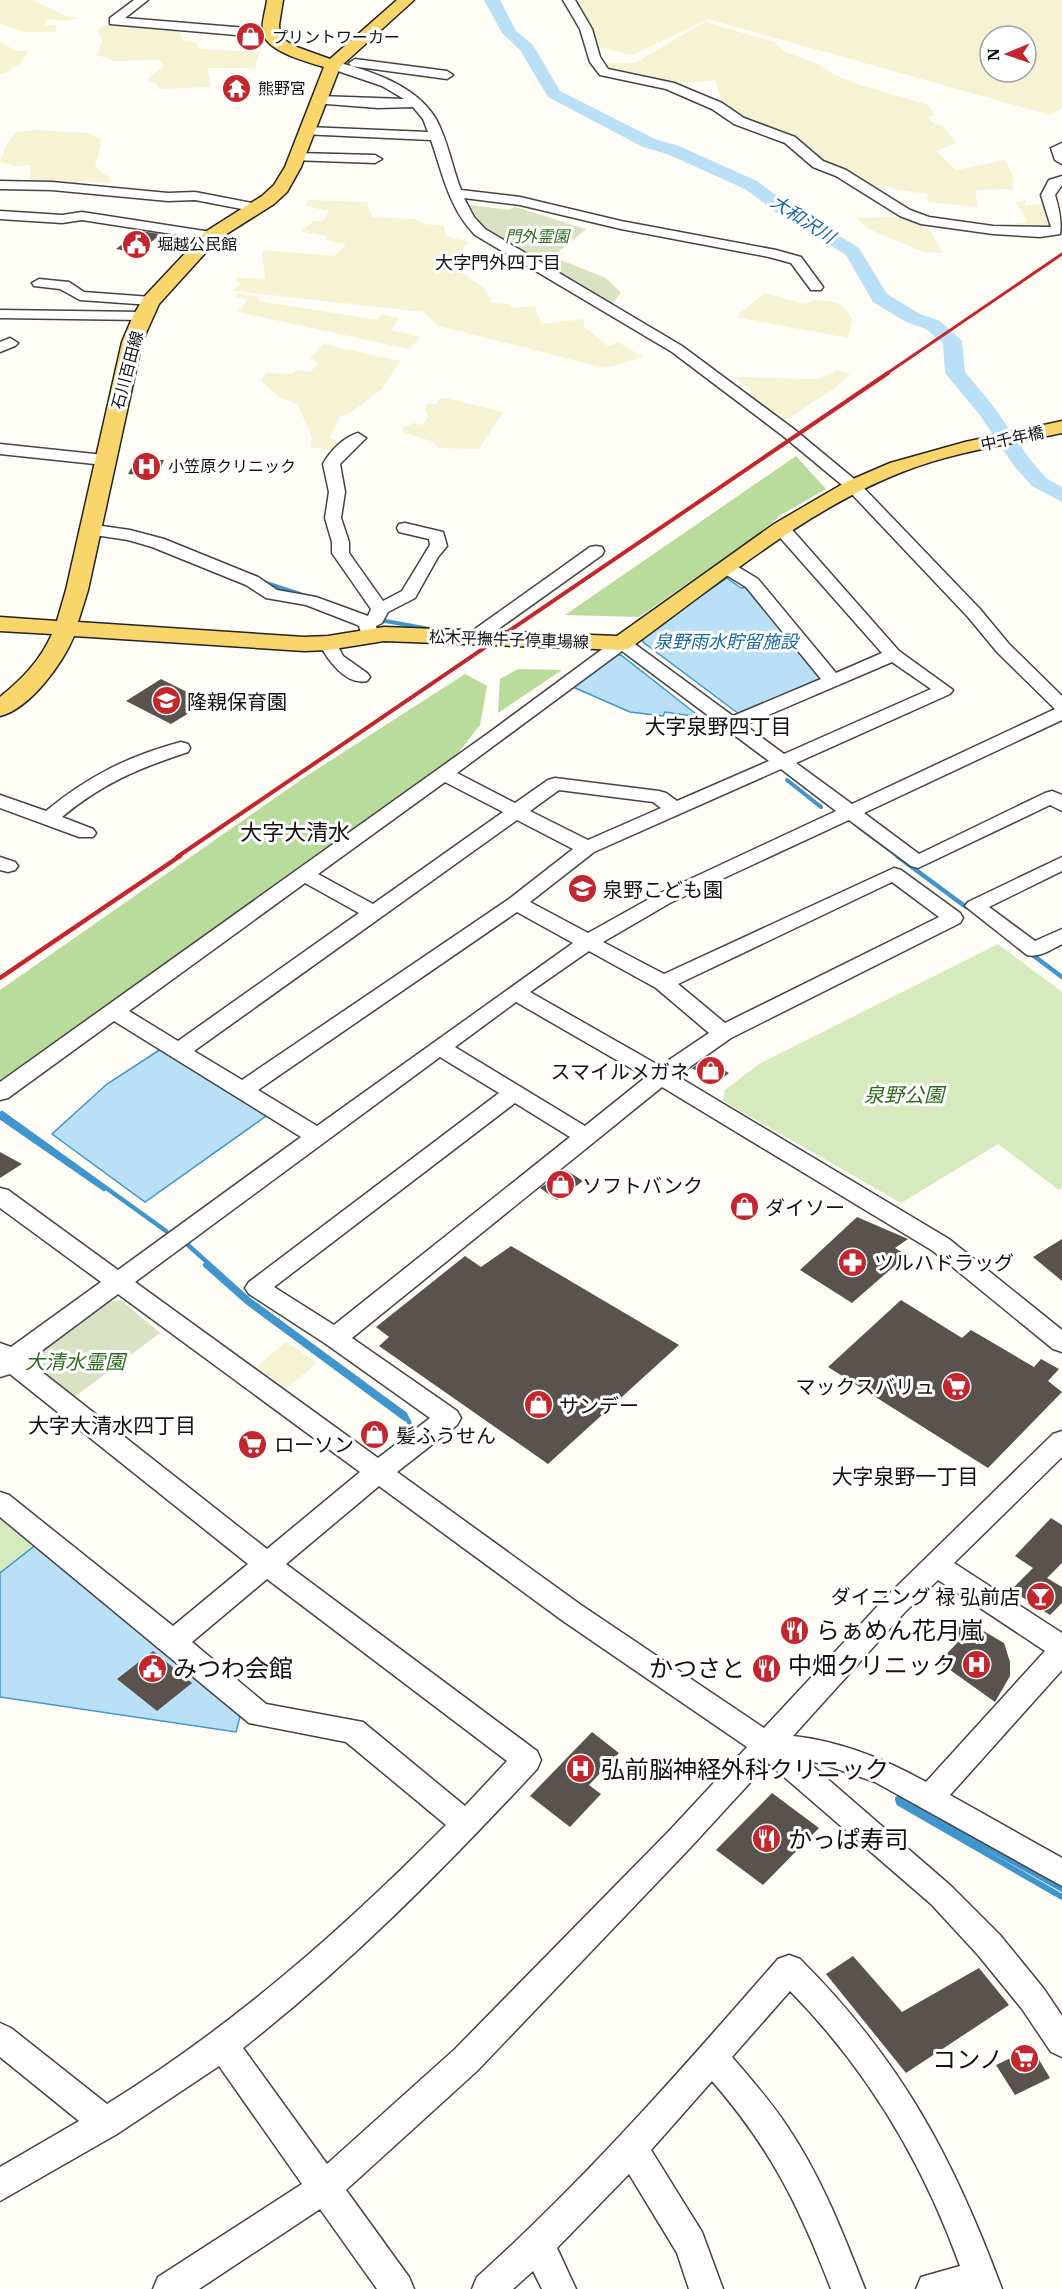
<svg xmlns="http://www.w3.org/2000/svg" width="1062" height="2289" font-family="'IBM Plex Serif','Noto Sans JP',serif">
<rect width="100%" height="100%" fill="#fffdf5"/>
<path fill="#f6f3d4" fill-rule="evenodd" d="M0 0H32L66 16 80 18 63 21 48 19 43 26 56 25V32H26L0 24Z
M577 0H1062V108L1050 115 708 19 633 55 598 47 594 29 578 9ZM990 36H1026V72H990Z
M705 22 774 42 783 51 818 64 833 74 857 84 928 105 934 114 928 118 935 124 942 125 956 143 936 151 956 170 1005 160 1014 179 1012 189 975 190 978 207 928 202 927 194 893 189 888 186 874 189 725 111 715 80 686 83 677 86 608 72 599 63H635Z
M121 23 178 30 183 41 195 42 199 49 259 52 255 68H208L211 87 160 89 156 83 147 80 164 65 160 60 116 61 97 55 102 41 97 30 105 25Z
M0 42 16 51H28L22 62 4 74H0Z
M37 130 88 133 100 139 101 143 95 167 112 180 109 183 80 181 74 186 35 184 29 179 31 165 16 166 0 162 7 143 16 132Z
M308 200 367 202 372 217 414 219 425 224 444 226 446 236 469 242 453 259 461 272 484 288 492 303 509 304 514 308 535 306 541 324 584 319V327L608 346 618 342 643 357 605 368 438 326 424 312 234 291 239 284 236 277 265 280 262 250 335 256 346 245 326 240V236L301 231 314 221H323L329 211 305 206Z
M1025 200 1026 205 1048 204 1055 225 1050 231 1012 230 1016 223H1027L1022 210 1015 203Z
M893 217 907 219 929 229 943 253 924 252 866 228 858 218Z
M237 293 257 297 259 301 378 320 381 314 399 318 391 330 421 337 409 349 238 312 247 300 237 297Z
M765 293 805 304 815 300 836 302 846 309 852 319 848 338 735 317Z
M323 344 400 361 382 389 349 414 340 416 329 438 344 443 337 451 310 447 312 438 298 405 279 397 261 381 266 373 292 374 297 370 310 372 319 363 310 358Z
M837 370 850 374 835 388 784 421 751 395 752 392 734 377 818 379Z
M441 397 503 412 479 449 438 448 434 442 403 432V428L414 423 422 425 429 417 425 410 427 404H437Z
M286 1342 317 1363 287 1388 256 1367Z"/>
<path fill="#d5ebbd" d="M998 944 1062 992V1188L1059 1190 998 1144 901 1203 723 1101 725 1090 759 1064Z
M0 1513 37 1544 0 1573Z"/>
<path fill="#b9dc9c" d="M796 456 826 489 781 515 757 535 639 617 565 615Z
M518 669 562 670 498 713 500 679Z
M465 674 487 686 480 725 448 766 237 913 198 944 0 1085V990L308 775Z"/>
<path fill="#d9e3c4" d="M470 205 509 210 515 207 586 229 557 253 552 254 558 259 606 278 621 293 612 304 503 243 482 226Z
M121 1300 160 1333 73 1398 31 1365 32 1357 112 1301Z"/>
<path fill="#b9e0f7" stroke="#3f96cf" stroke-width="1.5" d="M727 578 741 588 748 587 823 676 821 680 739 714 643 642 642 637Z
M617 655H621L700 717 665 712 663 716 630 712 573 687Z
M161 1049 269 1114 145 1202 52 1134 107 1084Z
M37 1544 241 1713 236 1732 0 1697V1573Z"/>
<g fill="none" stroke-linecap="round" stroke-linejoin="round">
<path stroke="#3f96cf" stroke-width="4" d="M260 581 312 598
M380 620 429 629
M787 780 821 807
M860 828 899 857"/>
<path stroke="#3f96cf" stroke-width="4.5" d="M897 856 966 907
M1030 953 1062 977
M2 1113 166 1231
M0 1117 104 1189
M188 1245 248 1299 405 1414 411 1426
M205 1265 248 1303 405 1419"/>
<path stroke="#3f96cf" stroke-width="6" d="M898 1799 899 1803 1062 1897
M898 1799H902L1062 1889"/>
<path fill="#b9e0f7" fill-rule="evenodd" d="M484 0H500L516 31 533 45 560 91 655 139 679 146 757 181 788 204 859 248 887 294 920 314 940 321 962 341 965 372 994 407 1029 458 1046 478 1062 487V502L1032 486 1014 466 979 414 945 373 943 343 926 329 906 322 873 302 846 255 776 212 745 189 667 154 643 147 548 97 520 50 502 33Z"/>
</g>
<path fill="#5a524d" d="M133 230 161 234 138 253 116 249 130 238 124 237Z
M139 459 164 460 157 476 128 474 135 461Z
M161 679 207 702 171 724 126 701Z
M706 1059 729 1073 715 1084 692 1068Z
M0 1152 22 1164 0 1178Z
M566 1170 583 1181 557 1200 540 1188Z
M857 1217 908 1239 895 1248 907 1255 852 1303 800 1270Z
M1062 1239V1281L1033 1257Z
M511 1246 679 1345 548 1464 379 1346 389 1337 376 1327 465 1256 481 1267Z
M901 1300 962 1338 971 1330 1034 1367 1041 1359 1059 1369 1048 1381 1062 1392 988 1468 828 1367Z
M1051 1518 1062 1525V1563L1047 1578 1062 1587V1603L1050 1615 1011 1590 1033 1568 1015 1556Z
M975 1626 1004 1643 1010 1662V1676L995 1702 939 1662 958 1642 954 1635 959 1627 971 1628Z
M153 1651 192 1683 157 1711 117 1679Z
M592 1732 619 1753 589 1785 601 1794 570 1827 530 1796Z
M772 1793 819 1828 763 1885 716 1850Z
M853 1956 902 2012 979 1968 1009 2005 906 2073 826 1974Z
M1032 2048 1050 2078 1015 2095 996 2065Z"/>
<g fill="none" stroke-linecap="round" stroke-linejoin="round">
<defs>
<path id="minor" d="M134 0H148L125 18 271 30 277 34 271 38 110 24V18Z
M563 0H575L592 29 600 57 608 69 674 83 722 103 744 118 795 137 823 161 846 170 910 210 929 217 993 226 1051 227 1041 195 1049 180 1062 176V185L1055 195C1059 208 1062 221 1060 234L1040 237 993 234 921 224 900 216 836 176 813 167 785 143 734 124 712 109 666 89 600 75 590 62 580 29Z
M355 59 447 71 453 75 447 79 351 66 349 63Z
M333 61C370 71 415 84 436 119 448 141 452 167 461 190L520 197 621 221 776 250 801 257 823 287 821 290H811L791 263 769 257 621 229 520 205 464 198 474 217 485 229 682 346 795 430 859 483 980 609 1009 644 1062 696V720L864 813 919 854 1045 793 1052 791 1062 795V811L1050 805 918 868 911 866 849 820 670 903 603 942 664 974 894 868 901 870 960 913 963 918 960 923 731 1038 677 1076 949 1239 1062 1330V1352L1053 1349 933 1251 662 1087 352 1338 457 1411 461 1418 457 1425 397 1472 581 1605 764 1728 887 1596 1053 1434 1062 1431V1457L954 1563 1062 1633V1670L950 1795 1062 1858V1886L875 1782 819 1763 808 1762 951 1886 1000 1935 1044 1989 1062 2016V2057L1051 2052 1022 2009 978 1955 931 1904 768 1763 690 1848 477 2071 346 2190 409 2277 414 2289H377L320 2209 199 2289H153L158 2277 302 2184 219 2066 117 2134 0 2201V2167L79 2121 0 2057V2023L11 2028 107 2104C233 2026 342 1930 446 1825L346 1742 249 1723 0 1517V1492L9 1495 173 1626 248 1564 10 1374 0 1377V1343L11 1347 101 1282 0 1208V1188L8 1190 118 1270 301 1137 114 1021 8 1098 0 1100V1082L490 732 616 639H628L733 716 821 679 746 587 723 573 720 569 723 565H735L758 579 836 673 882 653 776 533 774 529 776 525H788L899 651 953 690 950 694 796 763 852 804 1055 709 997 652 968 617 847 489 783 436 672 352 475 235C449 208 443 175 431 140L302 134 300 131 307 127 428 132 423 119 413 107 378 108 314 103 313 100 314 97 319 96 404 99 382 86 329 68 327 65ZM622 651 769 761 677 801 666 793 659 791 555 778 548 780 515 803 457 773ZM892 662 931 689 784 754 745 725ZM781 769 836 811 656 895 588 933 530 902 594 852ZM445 782 503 812 373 904 318 874ZM559 790 653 802 661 808 588 840 530 811ZM517 820 573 849 509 899 242 1080 194 1051ZM892 882 939 917 725 1023 678 984ZM305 883 359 913 178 1041 129 1011ZM517 912 573 943 317 1126 258 1090ZM589 951 656 988 709 1033 660 1066 530 992ZM516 1002 646 1077 585 1126 455 1047ZM440 1057 499 1093 249 1282 245 1288 249 1294 326 1344 430 1418 378 1458 135 1282ZM515 1103 570 1137 334 1325 274 1287ZM118 1294 360 1472 267 1549 28 1361ZM379 1486 563 1621 747 1747 670 1830 455 2049 327 2164 243 2048C350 1964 445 1868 537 1769L541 1760 537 1751 286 1564ZM267 1579 507 1761 465 1806 363 1722 266 1704 192 1642ZM938 1580 1045 1651 926 1782C885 1759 839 1741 793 1736L905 1612Z
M1062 143V164L1055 160 1051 148Z
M297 153 375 155 382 159 375 163 292 160 290 157 292 154Z
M0 181 52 182 168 193 195 192 257 204 264 208 257 212 195 200 168 201 52 190 0 189Z
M0 211 62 215 82 212 211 232 218 236 211 240 82 220 62 223 0 219Z
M39 279 69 282 84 292 151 297 158 301 151 305 80 300 60 289 34 286 32 283Z
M0 310 142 312 149 316 142 320 0 318Z
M10 338 18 343 15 346 0 352V342Z
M358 433 366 438 340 464 345 492 341 518 349 542V553L383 601 402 591 430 545 429 539 399 532 397 528 399 524 405 523 443 532 447 546 438 557 415 598 388 612 382 623 376 626 378 635 375 639H363L359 626 355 624 306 605 266 598 246 585 152 547 128 540 88 534 80 529 88 524 130 530 164 539 258 577 277 590 316 597 368 616 371 609 332 553V542L325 518 329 492 323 464C330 451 344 437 358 433Z
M0 444 104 455 112 460 104 465 0 454Z
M596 546 602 547 604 551 602 555 480 642H468L465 638 468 634 590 547Z
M328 638 334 639 343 656 367 673 370 677 367 681C346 686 327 659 319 643L322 639Z
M181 742 188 744 190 748 188 752C137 769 103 783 62 817L93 829 96 833 93 837H79L0 808V795L46 811C87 777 128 756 181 742Z
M0 857 15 862 18 866 15 870 8 872 0 870Z
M1062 857V871L989 907 1035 941 1062 929V944C1050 950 1040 958 1027 955L965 906 968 902Z
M789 1955 800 1959C901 2060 953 2157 1002 2289H916L921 2277 960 2266C923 2163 867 2069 790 1991L732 2057C752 2080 771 2102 787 2126 821 2176 843 2233 865 2289H831C799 2206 771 2149 712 2081L651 2150 702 2232 723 2289H689L677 2253 629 2174 557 2248 576 2289H542L533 2271 513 2289H472L477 2277C586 2179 682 2069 778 1959Z"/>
<path id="major" d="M267 0H283L279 25 280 37 294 46 330 59 397 0H414L340 67 301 167 287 192 274 204 217 240 159 304 142 342 88 590 78 622 304 637 328 636 384 627 617 636 774 524 846 482 890 463 965 442 1062 421V433C1009 444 953 452 902 472 805 510 714 587 630 648L622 650 384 641 328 650 304 651 74 636C63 663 30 709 0 716V697C22 679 40 661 52 634L0 631V617L57 621 66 590 122 342 133 316 144 297 205 232 262 196 274 185 285 167 324 67C308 62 267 52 263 33 261 23 266 10 267 0Z"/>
</defs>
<use href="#minor" stroke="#444" stroke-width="3"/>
<use href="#major" stroke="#222" stroke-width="3"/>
<use href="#minor" fill="#fff" fill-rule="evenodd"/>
<use href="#major" fill="#f9d66b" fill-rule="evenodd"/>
<path stroke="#c4262e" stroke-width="3" d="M886 374 1062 254"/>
<path stroke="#c4262e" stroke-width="4" d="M177 857 888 373"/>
<path stroke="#c4262e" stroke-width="4.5" d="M0 978 180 856"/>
</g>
<defs>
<symbol id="shop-disc" viewBox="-11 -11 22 22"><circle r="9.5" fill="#c4262e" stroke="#fff"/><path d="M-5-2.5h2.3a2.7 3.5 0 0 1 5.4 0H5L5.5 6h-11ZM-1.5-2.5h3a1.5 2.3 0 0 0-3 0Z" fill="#fff"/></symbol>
<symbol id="temple-disc" viewBox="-11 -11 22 22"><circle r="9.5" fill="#c4262e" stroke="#fff"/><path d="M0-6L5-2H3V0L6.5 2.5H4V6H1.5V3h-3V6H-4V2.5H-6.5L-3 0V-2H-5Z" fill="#fff"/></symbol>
<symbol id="civic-disc" viewBox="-11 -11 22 22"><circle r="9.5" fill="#c4262e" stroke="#fff"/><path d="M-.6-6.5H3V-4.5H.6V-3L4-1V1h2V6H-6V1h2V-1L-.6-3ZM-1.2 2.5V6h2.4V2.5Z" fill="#fff"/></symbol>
<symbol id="hospital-disc" viewBox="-11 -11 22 22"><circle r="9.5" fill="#c4262e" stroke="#fff"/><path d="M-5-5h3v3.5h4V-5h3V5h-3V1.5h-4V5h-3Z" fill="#fff"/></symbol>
<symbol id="school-disc" viewBox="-11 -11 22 22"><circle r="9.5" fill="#c4262e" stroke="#fff"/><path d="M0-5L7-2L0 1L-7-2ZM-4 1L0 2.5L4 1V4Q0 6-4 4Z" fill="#fff"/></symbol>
<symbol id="pharmacy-disc" viewBox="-11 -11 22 22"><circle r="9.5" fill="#c4262e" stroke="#fff"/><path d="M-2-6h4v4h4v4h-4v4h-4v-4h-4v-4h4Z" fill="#fff"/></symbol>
<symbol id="supermarket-disc" viewBox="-11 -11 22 22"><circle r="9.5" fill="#c4262e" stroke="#fff"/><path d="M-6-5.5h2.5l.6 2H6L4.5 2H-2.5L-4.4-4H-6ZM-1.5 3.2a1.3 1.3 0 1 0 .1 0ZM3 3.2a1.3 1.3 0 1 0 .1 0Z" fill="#fff"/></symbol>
<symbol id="bar-disc" viewBox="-11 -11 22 22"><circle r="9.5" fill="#c4262e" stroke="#fff"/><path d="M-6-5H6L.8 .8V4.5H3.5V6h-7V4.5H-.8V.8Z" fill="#fff"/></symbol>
<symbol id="restaurant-disc" viewBox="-11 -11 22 22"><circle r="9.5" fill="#c4262e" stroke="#fff"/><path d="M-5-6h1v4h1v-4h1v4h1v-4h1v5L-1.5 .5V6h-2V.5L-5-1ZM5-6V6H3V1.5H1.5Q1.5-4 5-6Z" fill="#fff"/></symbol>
</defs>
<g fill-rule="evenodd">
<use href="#shop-disc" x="234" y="20" width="33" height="33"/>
<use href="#temple-disc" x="220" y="72" width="33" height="33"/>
<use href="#civic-disc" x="120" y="228" width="33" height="33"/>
<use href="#hospital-disc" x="130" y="450" width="33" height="33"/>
<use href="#school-disc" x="150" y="684" width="33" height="33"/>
<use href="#school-disc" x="566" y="872" width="33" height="33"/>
<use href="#shop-disc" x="694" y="1054" width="33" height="33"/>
<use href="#shop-disc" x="544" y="1168" width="33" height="33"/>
<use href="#shop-disc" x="728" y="1190" width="33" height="33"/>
<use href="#pharmacy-disc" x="836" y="1246" width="33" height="33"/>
<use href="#supermarket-disc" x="940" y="1370" width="33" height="33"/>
<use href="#shop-disc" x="522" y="1388" width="33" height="33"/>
<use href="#shop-disc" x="358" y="1418" width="33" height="33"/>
<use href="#supermarket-disc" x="236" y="1428" width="33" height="33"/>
<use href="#bar-disc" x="1024" y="1580" width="33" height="33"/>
<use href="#restaurant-disc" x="778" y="1614" width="33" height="33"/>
<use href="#hospital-disc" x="960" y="1648" width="33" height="33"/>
<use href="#civic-disc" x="136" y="1652" width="33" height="33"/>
<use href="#restaurant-disc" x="750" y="1652" width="33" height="33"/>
<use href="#hospital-disc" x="564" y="1752" width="33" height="33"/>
<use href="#restaurant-disc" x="750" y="1822" width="33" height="33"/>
<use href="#supermarket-disc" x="1008" y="2042" width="33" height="33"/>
</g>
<g text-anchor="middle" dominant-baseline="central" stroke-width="6" stroke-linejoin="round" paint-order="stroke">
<g font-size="16" fill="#111" stroke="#fff" text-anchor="start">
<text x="272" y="37">プリントワーカー</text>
<text x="258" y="88">熊野宮</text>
<text x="157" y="244">堀越公民館</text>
<text x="168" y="466">小笠原クリニック</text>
</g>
<g font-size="16" font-style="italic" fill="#2f6b1f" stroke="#fff">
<text x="537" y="236">門外霊園</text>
</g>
<g font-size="16" fill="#111" stroke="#fff">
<text transform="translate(127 370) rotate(-75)">石川百田線</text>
<text transform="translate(1012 438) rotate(-12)">中千年橋</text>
<text transform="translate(509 639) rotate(2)">松木平撫牛子停車場線</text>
</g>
<g font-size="18" font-style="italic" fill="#1768a6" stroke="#fff">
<text transform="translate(803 219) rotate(33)">大和沢川</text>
<text x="726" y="641">泉野雨水貯留施設</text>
</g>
<g font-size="18" fill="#111" stroke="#fff">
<text x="498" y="262">大字門外四丁目</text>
</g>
<g font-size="20" fill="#111" stroke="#fff" text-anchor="start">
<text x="187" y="701">隆親保育園</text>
<text x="603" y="889">泉野こども園</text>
<text x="690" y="1071" text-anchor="end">スマイルメガネ</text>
<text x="582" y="1185">ソフトバンク</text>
<text x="765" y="1207">ダイソー</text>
<text x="874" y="1262">ツルハドラッグ</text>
<text x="935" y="1386" text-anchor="end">マックスバリュ</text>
<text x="559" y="1405">サンデー</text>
<text x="396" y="1435">髪ふうせん</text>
<text x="274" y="1444">ローソン</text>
<text x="1020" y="1596" text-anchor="end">ダイニング 禄 弘前店</text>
</g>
<g font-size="20" font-style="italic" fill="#2f6b1f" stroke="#fff">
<text x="904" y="1094">泉野公園</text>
<text x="75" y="1361">大清水霊園</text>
</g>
<g font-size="21" fill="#111" stroke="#fff">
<text x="718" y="726">大字泉野四丁目</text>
<text x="112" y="1425">大字大清水四丁目</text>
<text x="905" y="1476">大字泉野一丁目</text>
</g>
<g font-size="22" fill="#111" stroke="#fff">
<text x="295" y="831">大字大清水</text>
</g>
<g font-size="24" fill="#111" stroke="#fff" text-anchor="start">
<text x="816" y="1630">らぁめん花月嵐</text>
<text x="956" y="1665" text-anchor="end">中畑クリニック</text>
<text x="173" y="1668">みつわ会館</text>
<text x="745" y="1668" text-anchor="end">かつさと</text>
<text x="601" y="1769">弘前脳神経外科クリニック</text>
<text x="788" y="1839">かっぱ寿司</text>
<text x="1003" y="2059" text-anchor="end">コンノ</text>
</g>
</g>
<g transform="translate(1008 54) rotate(268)"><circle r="28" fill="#ffffff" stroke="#a0a0a0" stroke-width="1.5"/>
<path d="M0-4.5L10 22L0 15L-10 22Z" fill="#c4262e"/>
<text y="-9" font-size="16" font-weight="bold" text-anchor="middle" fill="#111111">N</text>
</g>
</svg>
